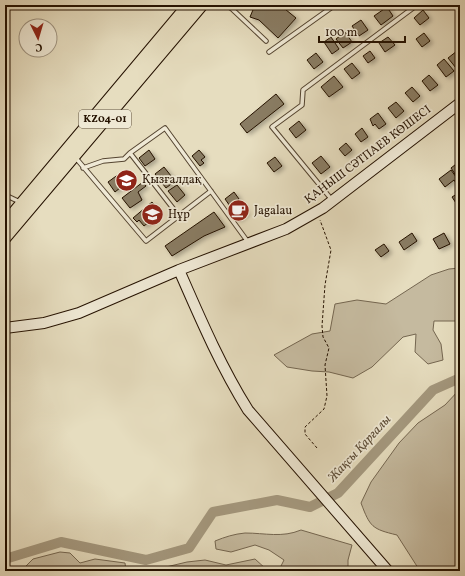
<svg xmlns="http://www.w3.org/2000/svg" width="465" height="576" font-family="Vollkorn,serif">
<defs>
<filter id="shadow"><feDropShadow dx="3" dy="2" stdDeviation="2" flood-color="#0004"/></filter>
</defs>
<rect width="100%" height="100%" fill="#e6ddbf"/>
<filter id="stains"><feTurbulence type="fractalNoise" baseFrequency=".005" numOctaves="4"/><feColorMatrix values="0 0 0 0 .2 0 0 0 0 .09 0 0 0 0 .02 0 0 0 .5 -.17"/></filter>
<radialGradient id="worn" r=".72"><stop offset=".6" stop-color="#630" stop-opacity="0"/><stop offset="1" stop-color="#630" stop-opacity=".3"/></radialGradient>
<path fill="#c5ba9f" stroke="#746650" d="M460 268V321H434L433 330 441 344 443 360 428 364 415 352 416 334 403 337 372 367 353 378 329 372 312 371 287 367 274 355 312 334 330 331 335 304 357 300 386 304 431 275 449 269Z
M460 389V571H420L397 535C372 529 370 527 361 503L371 482 399 443 418 423 445 405Z
M301 530 352 545 348 560V571H162L166 567 187 562 205 560 226 565 255 559 266 569 280 568 284 560 269 550 255 545 231 552 216 549 215 541C225 537 234 534 245 533 265 533 282 538 301 530Z
M60 552 70 553 80 563 95 559 125 563 126 571H21L33 559Z"/>
<g fill="none" stroke-linecap="round" stroke-linejoin="round">
<path stroke="#a4987e" stroke-width="10" d="M5 559 61 542 146 560 189 548 213 512 277 500 310 507 338 493 433 390 460 378"/>
</g>
<path fill="#897b63" stroke="#241100" filter="url(#shadow)" d="M255 5 270 7 280 5 296 18 278 38 259 20 250 17Z
M387 7 393 16 381 25 374 16Z
M423 10 429 18 420 25 414 18Z
M361 20 368 30 359 36 352 26Z
M345 32 352 42 343 48 336 39Z
M424 33 430 41 422 47 416 39Z
M331 37 339 49 332 54 324 42Z
M388 37 395 45 385 52 379 43Z
M370 51 375 58 368 63 363 56Z
M457 51 460 55V64L456 68 448 58Z
M316 53 323 62 314 69 307 60Z
M444 59 454 71 446 77 437 65Z
M352 63 360 73 352 79 344 69Z
M429 75 438 85 430 91 422 81Z
M334 76 343 87 329 97 321 87Z
M412 87 420 96 413 102 405 93Z
M276 94 284 104 247 133 240 124Z
M396 102 404 111 396 118 388 108Z
M378 113 386 124 379 129 375 124 373 126 370 119Z
M299 121 306 130 296 138 289 129Z
M362 128 368 137 361 142 355 134Z
M346 143 352 150 345 156 339 149Z
M149 150 155 159 145 166 139 158Z
M199 150 205 157 201 160 204 163 200 166 192 156Z
M321 156 330 167 321 174 312 163Z
M275 157 282 166 274 172 267 163Z
M460 161V175L457 177 451 168Z
M164 167 175 181 166 188 155 174Z
M451 170 459 181 456 183 454 180 445 187 439 179Z
M119 174 126 183 115 192 108 182Z
M143 182 146 186 138 192 142 200 130 208 122 198Z
M177 185 185 195 177 202 168 191Z
M234 192 239 199 230 206 225 199Z
M460 192V205L458 206 452 197Z
M152 202 156 207 149 212 154 218 144 226 139 220 137 222 133 218Z
M239 202 247 213 238 220 230 209Z
M214 212 225 227 204 236 172 256 165 246Z
M412 233 417 241 404 250 399 242Z
M444 233 450 244 439 249 433 239Z
M384 244 389 251 381 257 375 250Z"/>
<g fill="none" stroke-linecap="round" stroke-linejoin="round">
<defs>
<path id="lane" d="M226 5 232 9
M235 5 232 9 266 41
M269 52 335 5
M130 153 179 216
M75 157 146 241 211 191
M83 168 103 161 124 159 130 153 165 128 248 242
M5 195 20 202
M332 200 272 127 302 105 303 90 417 5"/>
<path id="secondary" d="M179 270 286 229 323 208 460 103
M5 328 44 323 79 313 179 270C200 318 220 365 248 410L388 571"/>
<path id="primary" d="M5 223 188 5
M5 238 202 5"/>
</defs>
<use href="#lane" stroke="#544430" stroke-width="5.5"/>
<use href="#secondary" stroke="#241100" stroke-width="12"/>
<use href="#primary" stroke="#241100" stroke-width="13"/>
<path stroke="#241100" stroke-width="1" stroke-dasharray="3 2" stroke-linecap="butt" d="M317 448 305 434V427L324 409 327 396 325 365 329 348 323 337 322 326 325 285 331 250 320 220"/>
<use href="#lane" stroke="#efe9d5" stroke-width="3.5"/>
<use href="#secondary" stroke="#efe9d5" stroke-width="10"/>
<use href="#primary" stroke="#e6ddbf" stroke-width="11"/>
</g>
<defs>
<symbol id="school-disc" viewBox="-11 -11 22 22"><circle r="9.5" fill="#8f2418" stroke="#efe9d5"/><path d="M0-5L7-2L0 1L-7-2ZM-4 1L0 2.5L4 1V4Q0 6-4 4Z" fill="#fff"/></symbol>
<symbol id="cafe-disc" viewBox="-11 -11 22 22"><circle r="9.5" fill="#8f2418" stroke="#efe9d5"/><path d="M-5.5-4.5H6V0H3Q3 3.5 0 3.5H-2.5Q-5.5 3.5-5.5 0ZM3-3.2v2h1.7v-2ZM-6 4.5H4V6H-6Z" fill="#fff"/></symbol>
</defs>
<g fill-rule="evenodd">
<use href="#school-disc" x="114" y="168" width="25" height="25"/>
<use href="#cafe-disc" x="226" y="198" width="25" height="25"/>
<use href="#school-disc" x="140" y="202" width="25" height="25"/>
</g>
<g text-anchor="middle" dominant-baseline="central" stroke-width="3.5" stroke-linejoin="round" paint-order="stroke">
<rect fill="#efe9d5" stroke="#615240" stroke-width="1" x="79" y="110" width="52" height="18" rx="3"/>
<g font-size="11" font-weight="bold" fill="#241100">
<text x="105" y="119">KZ04-01</text>
</g>
<g font-size="12" fill="#241100" stroke="#efe9d5">
<text transform="translate(368 155) rotate(-37)">ҚАНЫШ СӘТПАЕВ КӨШЕСІ</text>
</g>
<g font-size="12" fill="#241100" stroke="#efe9d5" text-anchor="start">
<text x="142" y="180">Қызғалдақ</text>
<text x="254" y="211">Jagalau</text>
<text x="168" y="215">Нұр</text>
</g>
<g font-size="13" font-style="italic" fill="#5e4e39" stroke="#efe9d5">
<text transform="translate(360 449) rotate(-47)">Жақсы Қарғалы</text>
</g>
</g>
<rect width="465" height="576" fill="none" stroke="#e6ddbf" stroke-width="20"/>
<rect x="6" y="6" width="453" height="564" fill="none" stroke="#241100" stroke-width="2"/>
<rect x="10" y="10" width="445" height="556" fill="none" stroke="#241100"/>
<g transform="translate(38 38) rotate(175)"><circle r="19" fill="#efe9d5" stroke="#9e9380"/>
<path d="M0-3L7 15L0 10L-7 15Z" fill="#8f2418"/>
<text y="-6" font-size="11" font-weight="bold" text-anchor="middle" fill="#241100">С</text>
</g>
<path d="M319 36v6h86v-6" fill="none" stroke="#241100" stroke-width="2"/>
<text x="325" y="36" font-size="12" fill="#241100" stroke="#efe9d5" stroke-width="3" paint-order="stroke">100 m</text>
<rect width="100%" height="100%" filter="url(#stains)"/>
<rect width="100%" height="100%" fill="url(#worn)"/>
</svg>
